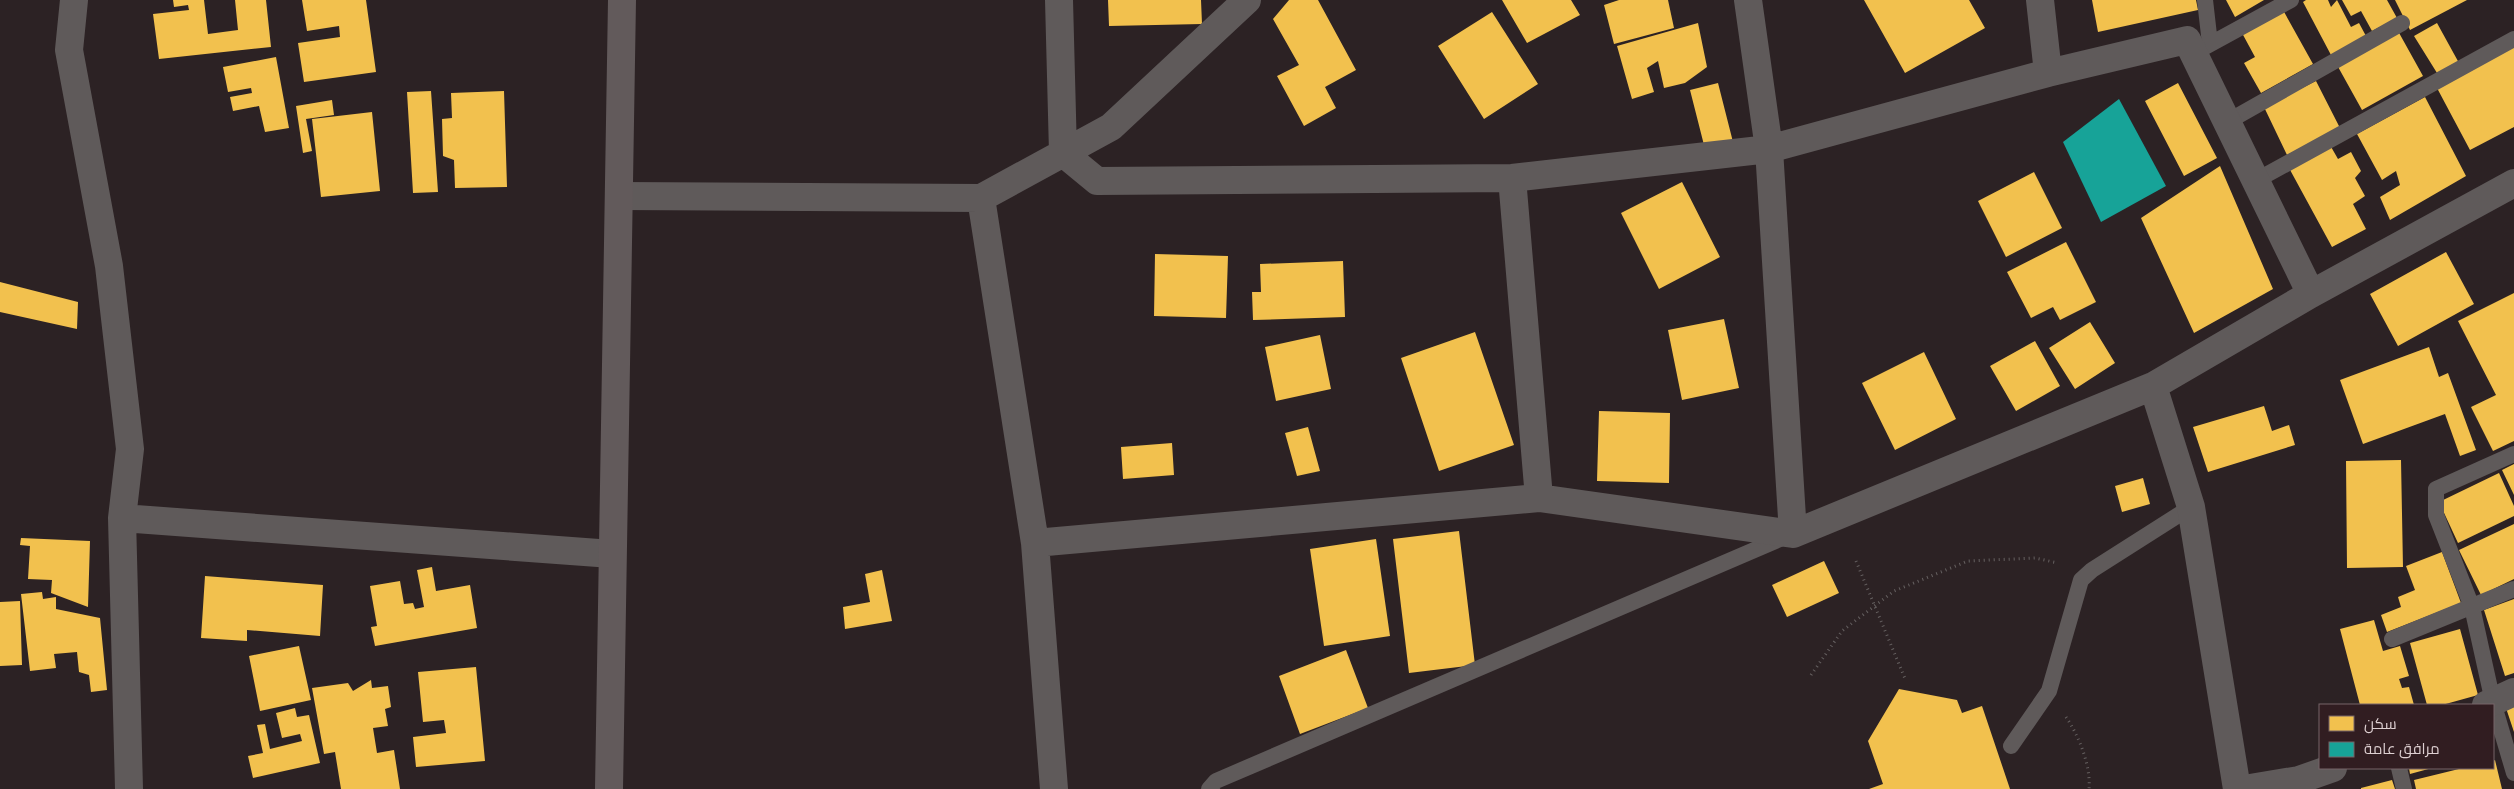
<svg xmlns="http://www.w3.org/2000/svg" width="2514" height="789" font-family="'Zilla Slab',Cairo,serif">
<rect width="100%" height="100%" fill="#2c2224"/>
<path fill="#f2c14e" d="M173 0H204L208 34 238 30 235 0H266L271 47 159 59 153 14 189 10 188 5 174 7Z
M302 0H366L376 72 304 82 298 43 340 37 339 26 307 31Z
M1108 0H1201L1202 24 1109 26Z
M1289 0H1318L1356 70 1325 87 1336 108 1304 126 1277 76 1299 65 1273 19Z
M1502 0H1571L1580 15 1527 43Z
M1619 0H1668L1674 28 1614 44 1604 5Z
M1864 0H1969L1985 28 1905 73Z
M2092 0H2196L2198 10 2098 32Z
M2226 0H2264L2235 17Z
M2306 0H2328L2331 7 2337 0 2351 27 2359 23 2366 36 2331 55 2303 2Z
M2342 0H2387L2397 18 2372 31 2361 11 2351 16Z
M2395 0H2467L2410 30Z
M2283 10 2313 64 2261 93 2244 63 2255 57 2242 33Z
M1492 12 1538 84 1484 119 1438 46Z
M1698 23 1707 67 1685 83 1664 88 1658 61 1647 68 1654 92 1632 99 1617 46Z
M2437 23 2459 63 2437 73 2414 36Z
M2398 31 2423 76 2362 110 2337 65Z
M2514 47V127L2470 150 2437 88Z
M276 57 289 128 265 132 259 106 233 111 230 97 252 93 251 88 228 92 223 67Z
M2316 81 2340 128 2287 155 2264 107Z
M1718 83 1733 142 1705 149 1690 90Z
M2178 83 2217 158 2184 176 2145 101Z
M431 91 438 192 413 193 407 92Z
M504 91 507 187 455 188 454 160 443 156 442 119 452 118 451 93Z
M2425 97 2466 176 2390 220 2380 197 2400 185 2396 171 2382 180 2357 134Z
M332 100 334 115 306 119 312 151 303 153 296 106Z
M372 112 380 191 321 197 312 119Z
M2330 145 2338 159 2351 152 2361 171 2355 178 2365 196 2353 204 2366 229 2332 247 2289 168Z
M2220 166 2273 289 2194 333 2141 218Z
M2034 172 2062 228 2006 257 1978 201Z
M1682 182 1720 257 1659 289 1621 213Z
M2066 242 2096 302 2060 320 2053 307 2031 318 2007 272Z
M2446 252 2474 304 2398 346 2370 294Z
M1155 254 1228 256 1226 318 1154 316Z
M1343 261 1345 317 1253 320 1252 292H1261L1260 264Z
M0 282 78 302 77 329 0 312Z
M2514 293V441L2493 451 2471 407 2496 395 2458 321Z
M1724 319 1739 388 1682 400 1668 330Z
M2090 322 2115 363 2075 389 2049 348Z
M1475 332 1514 445 1439 471 1401 358Z
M1320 335 1331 389 1276 401 1265 347Z
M2035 341 2060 386 2016 411 1990 366Z
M2429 347 2439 377 2448 373 2476 450 2460 456 2445 414 2363 444 2340 380Z
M1924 352 1956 419 1895 450 1862 383Z
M2264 406 2272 431 2289 425 2295 445 2208 472 2193 427Z
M1599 411 1670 413 1669 483 1597 481Z
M1308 427 1320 471 1297 476 1285 433Z
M1172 443 1174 475 1123 479 1121 447Z
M2401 460 2403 567 2347 568 2346 461Z
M2514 464V495L2502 470Z
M2499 473 2514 506V516L2458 543 2439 502Z
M2143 478 2150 504 2122 512 2115 486Z
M2514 524V579L2481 595 2459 550Z
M1459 531 1475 665 1409 673 1393 539Z
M21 538 90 541 88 607 51 593 52 580 28 579 30 546 20 545Z
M1376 539 1390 636 1324 646 1310 549Z
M2442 552 2461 603 2387 632 2381 615 2401 607 2398 597 2415 590 2406 566Z
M1824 561 1839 593 1787 617 1772 585Z
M432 567 436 591 470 585 477 628 375 646 371 627 377 626 370 586 400 581 404 604 413 603 415 609 424 607 417 570Z
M882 570 892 621 845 629 843 607 870 602 865 574Z
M205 576 323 585 320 636 247 630V641L201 638Z
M42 592 43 599 56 597V609L100 618 107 690 91 692 89 675 79 672 77 652 54 654 56 668 30 671 21 594Z
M2514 599V673L2505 676 2484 610Z
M20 601 22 665 0 666V602Z
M2374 620 2383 651 2400 646 2409 676 2399 679 2402 688 2409 687 2414 705H2360L2340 629Z
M2460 629 2478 695 2442 705H2427L2410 643Z
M299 646 311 700 260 711 249 656Z
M1346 650 1368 708 1300 734 1279 676Z
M476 667 485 761 416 767 413 737 446 733 444 720 423 722 418 672Z
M371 680 372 688 388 686 391 707 385 709 388 726 373 728 377 753 394 750 400 789H341L335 752 324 754 312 688 348 683 353 691Z
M1899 689 1957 700 1962 713 1982 706 2010 789H1869L1883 784 1868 741Z
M2514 702V732L2505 705Z
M295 708 297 717 309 715 320 763 253 778 248 756 263 753 257 725 265 724 270 749 302 741 300 734 282 738 276 713Z
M2495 760 2502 789H2416L2414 780 2463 768H2493V761Z
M2409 768H2432L2410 774Z
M2392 780 2395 789H2361V788Z"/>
<path fill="#17a398" d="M2119 99 2166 186 2101 222 2063 142Z"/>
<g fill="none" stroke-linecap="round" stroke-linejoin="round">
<path stroke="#666161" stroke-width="3" stroke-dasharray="1 4" stroke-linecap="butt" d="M1856 561 1906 681
M1811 675 1842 631 1894 591 1968 561 2035 558 2058 563
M2066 717C2079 736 2091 766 2089 789"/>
<path stroke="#5f5a5a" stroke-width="16" d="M2205 0 2210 44
M2194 53 2291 0
M2227 122 2402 23
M2255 181 2514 39
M2514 454 2436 489V515L2472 607 2493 702 2514 773
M2392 639 2514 589
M2011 746 2049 691 2081 580 2092 570 2191 507
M2399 768 2404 789
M1209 789 1216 781 1787 536"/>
<path stroke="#5f5a5a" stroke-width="28" d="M74 0 69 50 109 266 130 449 122 518
M1059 0 1063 153 1097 181 1512 178 1769 149 2048 73
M1748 0 1769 149 1793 534
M2040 0 2048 73 2187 40 2311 294 2514 183
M1512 178 1539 498
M619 196 981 198 1111 127 1247 0
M981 198 1035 543 1539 498 1793 534 2153 386 2311 294
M2153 386 2191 507 2237 789
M1035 543 1054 789
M2486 705 2514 692
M129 789 122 518 612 554
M2244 789 2299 780 2333 768"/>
<path stroke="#625a5b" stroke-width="28" d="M609 789 622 0"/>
</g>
<rect x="2319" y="704" width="175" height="65" fill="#311d21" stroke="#766568"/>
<rect x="2329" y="716" width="25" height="15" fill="#f2c14e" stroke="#766568"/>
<text x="2364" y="729" font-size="15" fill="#ded0d2">سكن</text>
<rect x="2329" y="742" width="25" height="15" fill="#17a398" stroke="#766568"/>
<text x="2364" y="754" font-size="15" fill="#ded0d2">مرافق عامة</text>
</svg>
